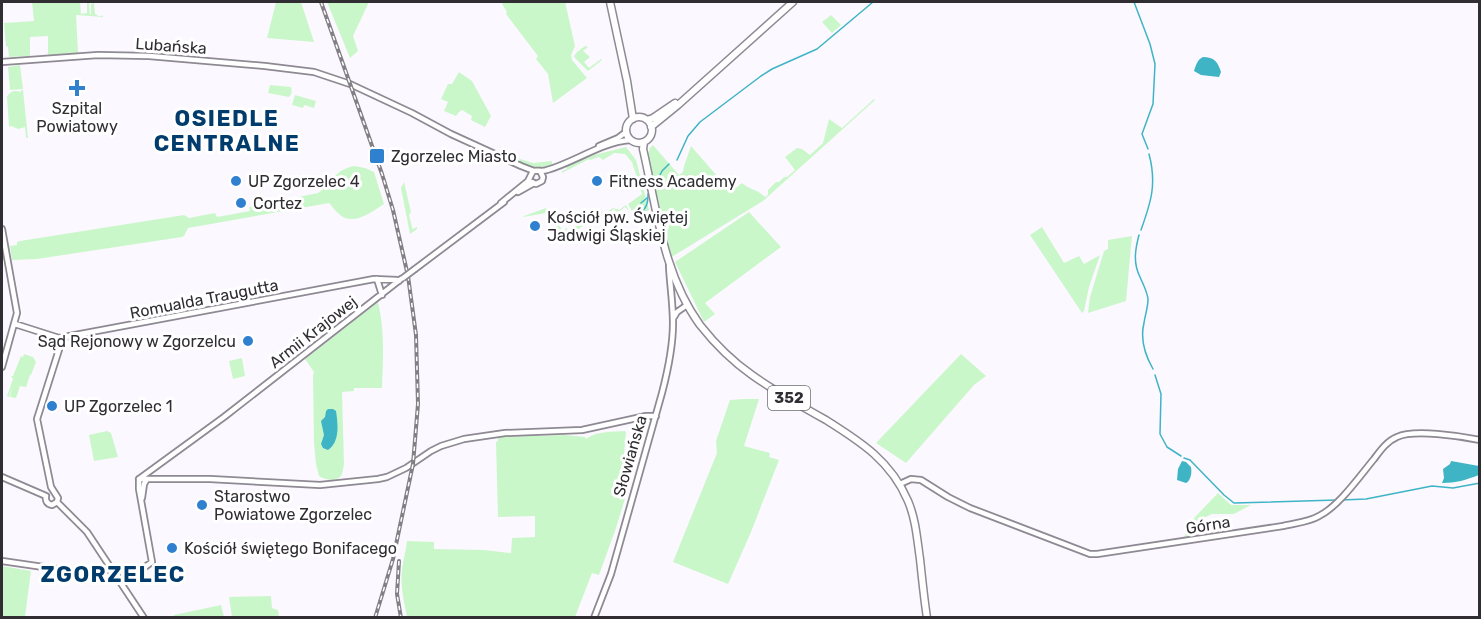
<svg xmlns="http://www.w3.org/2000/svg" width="1481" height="619" font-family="Rubik,sans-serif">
<rect width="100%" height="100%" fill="#fcf8ff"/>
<path fill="#caf7ca" d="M32 2H80L81 14 87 13V2H89L90 15 91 14V4L94 3 95 14 97 15 98 16H102L103 15V17L76 15 78 53 48 55V36L30 37V56L9 57 8 47 6 46 4 23 34 21Z
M276 2H301L314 42 267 38Z
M327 2H369L353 36 358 51 350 58Z
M501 2H565L575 46 571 55 572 60 587 78 553 103 548 74 536 59 538 56 506 14 507 12Z
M831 15 841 25 832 33 822 22Z
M585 46 588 47 583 51 590 57 584 62 589 68 601 59 602 60 588 71 575 58 574 56 577 52Z
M20 65 23 89 10 90 8 67Z
M459 72 472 81 491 116 485 127 471 120 472 116 462 110 459 112 456 116 444 111 448 102 441 99 448 84H452Z
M270 85 291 87C292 91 292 94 289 97L268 93Z
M21 90H23L28 138H26L25 127 18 129 11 126 9 127 7 97C10 91 15 90 21 92Z
M295 95 316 101 314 108 304 105 303 108 292 105Z
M874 99 875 100 763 201 670 258 648 154 650 148 653 145 679 175 683 172 684 166 691 146 731 192 742 183C750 190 757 189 765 197L768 195V190L776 182H779L784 177H787L795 170 785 157 797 148 802 149 810 155 823 143 829 119 842 128Z
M626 147 636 160 649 210 635 220 631 214 636 211 635 209 632 211 628 204 642 194 632 162 625 154 614 153 603 160 599 157 590 160 589 159 562 173V171L567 169 566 167 586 157Z
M519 153 520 159 533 163 552 161V164C543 170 528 168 520 162Z
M355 166 365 168 374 172 384 204C372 212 352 227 339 214 335 211 332 206 329 203L188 228 184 236 182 237 37 259 12 260 10 246 17 245V242L20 241 184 215 189 218 215 213 217 217 250 211 249 207 318 193C334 182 333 170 355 166Z
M404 182 411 212 409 215 412 227V229L417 227V229L410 234 401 188Z
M626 205 629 211 625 207 617 213 614 209 605 215 601 213 577 230 575 235 567 241 546 213 523 217 524 216 546 208 564 232 566 228 569 231 598 209 604 214 613 208 619 210Z
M749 212 781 247 705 303 715 314 704 322 675 262Z
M1042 227 1064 263 1079 256 1084 264 1100 255 1089 287 1084 311 1082 313 1030 235Z
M1132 236 1126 301 1088 313 1090 297 1104 251 1108 249V240Z
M378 302C385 333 383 357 382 388H354V391L342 392 344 464C343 468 343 471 342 474 338 483 325 480 319 476L316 464 314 443 313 375 314 372 305 359Z
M24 354 33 357 36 362 31 375H30L26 387 20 386 16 398 10 397 12 388 9 397 7 396 13 379 11 376H13L21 356 23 357Z
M961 354 986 376 974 385 906 463 876 443Z
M242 358 245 376 233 379 229 361Z
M744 399H759L744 446 770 453 769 457 779 460 751 532 728 584 673 562 717 453 716 441 730 400Z
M107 431 111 433 118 457 94 461 89 435Z
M625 431 626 432 623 467 627 481 630 482 616 528 599 575 592 573 575 617H407C404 601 400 586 402 570 403 560 406 550 407 541L434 542V549L484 550 511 553 512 538 535 537V516L498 517 496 442 498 441V437L564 435 585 437 586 439C596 431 612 432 625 431Z
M1218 493 1231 505H1251L1234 514H1212L1199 520 1197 536 1178 539 1185 536 1195 517Z
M2 566 31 571 25 617H2Z
M271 596 272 608 278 610 279 617H232L229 597Z
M221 605 224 617H173L174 615Z"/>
<path fill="#3eb4c5" d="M1203 57C1214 57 1218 62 1221 72L1219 77 1201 75 1194 71C1196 65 1197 60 1203 57Z
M328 409H333L336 411C338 424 340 442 328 450L323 448 321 444 324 435 321 421 325 417 326 411Z
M1182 461 1186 462 1191 467C1192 473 1191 480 1186 483L1177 480 1178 469Z
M1451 461 1479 466V475C1466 480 1456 483 1442 483L1444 478 1443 469 1450 464Z"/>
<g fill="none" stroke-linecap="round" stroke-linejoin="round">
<path stroke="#3eb4c5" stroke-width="1.5" d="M1134 2 1150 44 1155 64 1153 104 1142 134 1148 149
M677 160 688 136 700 122 761 76 772 69 817 49 873 2
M655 185 662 171 669 164
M641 203 647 198
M639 214C647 208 648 203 648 194
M1141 230C1151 202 1157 184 1149 154
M1139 235C1135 250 1133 263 1140 277 1143 284 1147 291 1148 299 1148 308 1145 315 1144 323 1140 339 1145 355 1153 369
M1155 375 1161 394 1160 434 1167 447 1181 456
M1184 458 1190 460 1224 495 1234 503 1337 500
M1341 500 1366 499 1432 486 1453 488 1480 483"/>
<defs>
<path id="secondary" d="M2 62 98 55 149 56 265 66 314 72 350 84 412 113 451 134 521 166 534 171
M599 146 618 138 626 132
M532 182 536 184 542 181 543 177 540 171
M518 192 534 183
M501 203 528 181 533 171C538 170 542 172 547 170 573 163 602 142 630 140
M2 229 17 313 2 367
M415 269 504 202
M377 279 382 295
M674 317 677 312 687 305
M15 324 59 338 374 279 397 280 399 281
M2 477 46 496
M139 479H210L320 485 378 479 387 477 406 468 431 451 441 446 464 439 505 433 582 430 646 416H656
M139 479 224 417 401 279
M900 484 911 479 921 480 948 497 970 508 1090 554H1097L1283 526C1295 523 1309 522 1319 516 1339 506 1359 477 1374 459 1380 451 1387 441 1397 437 1414 429 1460 436 1480 440
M46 496C45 501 47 504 52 505L57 502
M142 498 144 484 147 479
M57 502 58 498 51 487 37 419 63 337
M57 502 87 532 144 618
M2 561 112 577 117 575
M122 583 152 562 139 489V479
M594 618 611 574 662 393C668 370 673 347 673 323 673 304 670 285 669 266"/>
<path id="primary" d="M610 2 627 81 633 119
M626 130a13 13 0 1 1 26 0a13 13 0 1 1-26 0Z
M647 120 653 118 675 103
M651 127 678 105 793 2
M644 142 643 149C657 210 663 274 700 325 715 344 732 361 752 375 776 392 801 406 826 420 861 442 891 461 908 501 916 520 917 539 920 559 922 578 924 598 927 618"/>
</defs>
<use href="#secondary" stroke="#8e8993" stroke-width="8"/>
<use href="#primary" stroke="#8e8993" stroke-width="9"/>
<use href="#secondary" stroke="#fff" stroke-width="4.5"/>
<use href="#primary" stroke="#fff" stroke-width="6"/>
<defs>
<path id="rail" d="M321 2 382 174 393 210 408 276 416 335 418 404 413 464 393 559 375 618
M399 561 397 594 401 618"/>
</defs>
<use href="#rail" stroke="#827f85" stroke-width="4"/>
<use href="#rail" stroke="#fff" stroke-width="1.5" stroke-dasharray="4.5" stroke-linecap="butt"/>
<defs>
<path id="secondary-bridge" d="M403 278 415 269"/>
</defs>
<use href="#secondary-bridge" stroke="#8e8993" stroke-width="8" stroke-linecap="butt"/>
<use href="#secondary-bridge" stroke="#fff" stroke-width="4.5"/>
</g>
<g fill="#2f81d0" stroke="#fff" stroke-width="2">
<path d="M74 79h6v6h6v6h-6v6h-6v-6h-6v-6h6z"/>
<rect x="369" y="148" width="16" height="16" rx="3"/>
<circle cx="236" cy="181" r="6"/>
<circle cx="597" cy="181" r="6"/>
<circle cx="241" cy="203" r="6"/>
<circle cx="535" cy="226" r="6"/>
<circle cx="248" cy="341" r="6"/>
<circle cx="52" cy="406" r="6"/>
<circle cx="202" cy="505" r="6"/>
<circle cx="172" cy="548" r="6"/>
</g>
<g text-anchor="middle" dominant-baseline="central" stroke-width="6" stroke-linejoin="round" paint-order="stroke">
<rect fill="#fff" stroke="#6e6d70" stroke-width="1.5" x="768" y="386" width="42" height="24" rx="4.5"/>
<g font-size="15" font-weight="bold" fill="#302e32">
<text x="789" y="398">352</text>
</g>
<g font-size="16" fill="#302e32" stroke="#fff">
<text transform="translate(171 46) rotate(4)">Lubańska</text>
<text transform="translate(204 299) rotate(-11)">Romualda Traugutta</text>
<text transform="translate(313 332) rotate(-38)">Armii Krajowej</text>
<text transform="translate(630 456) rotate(-74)">Słowiańska</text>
<text transform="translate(1208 525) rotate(-9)">Górna</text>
</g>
<g font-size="16" fill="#302e32" stroke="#fff" text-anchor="start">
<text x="77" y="108" text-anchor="middle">Szpital<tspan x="77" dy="18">Powiatowy</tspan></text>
<text x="391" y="156">Zgorzelec Miasto</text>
<text x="248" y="181">UP Zgorzelec 4</text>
<text x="609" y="181">Fitness Academy</text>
<text x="253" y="203">Cortez</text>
<text x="547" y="217">Kościół pw. Świętej<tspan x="547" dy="18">Jadwigi Śląskiej</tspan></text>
<text x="236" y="341" text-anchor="end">Sąd Rejonowy w Zgorzelcu</text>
<text x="64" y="406">UP Zgorzelec 1</text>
<text x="214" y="496">Starostwo<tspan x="214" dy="18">Powiatowe Zgorzelec</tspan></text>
<text x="184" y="548">Kościół świętego Bonifacego</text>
</g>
<g font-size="22" font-weight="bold" letter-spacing="1.5" fill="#023c6d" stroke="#fff">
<text x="227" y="118">OSIEDLE<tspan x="227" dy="25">CENTRALNE</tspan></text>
<text x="113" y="574">ZGORZELEC</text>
</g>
</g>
<rect width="1481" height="619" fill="none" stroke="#302e32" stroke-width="6"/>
</svg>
